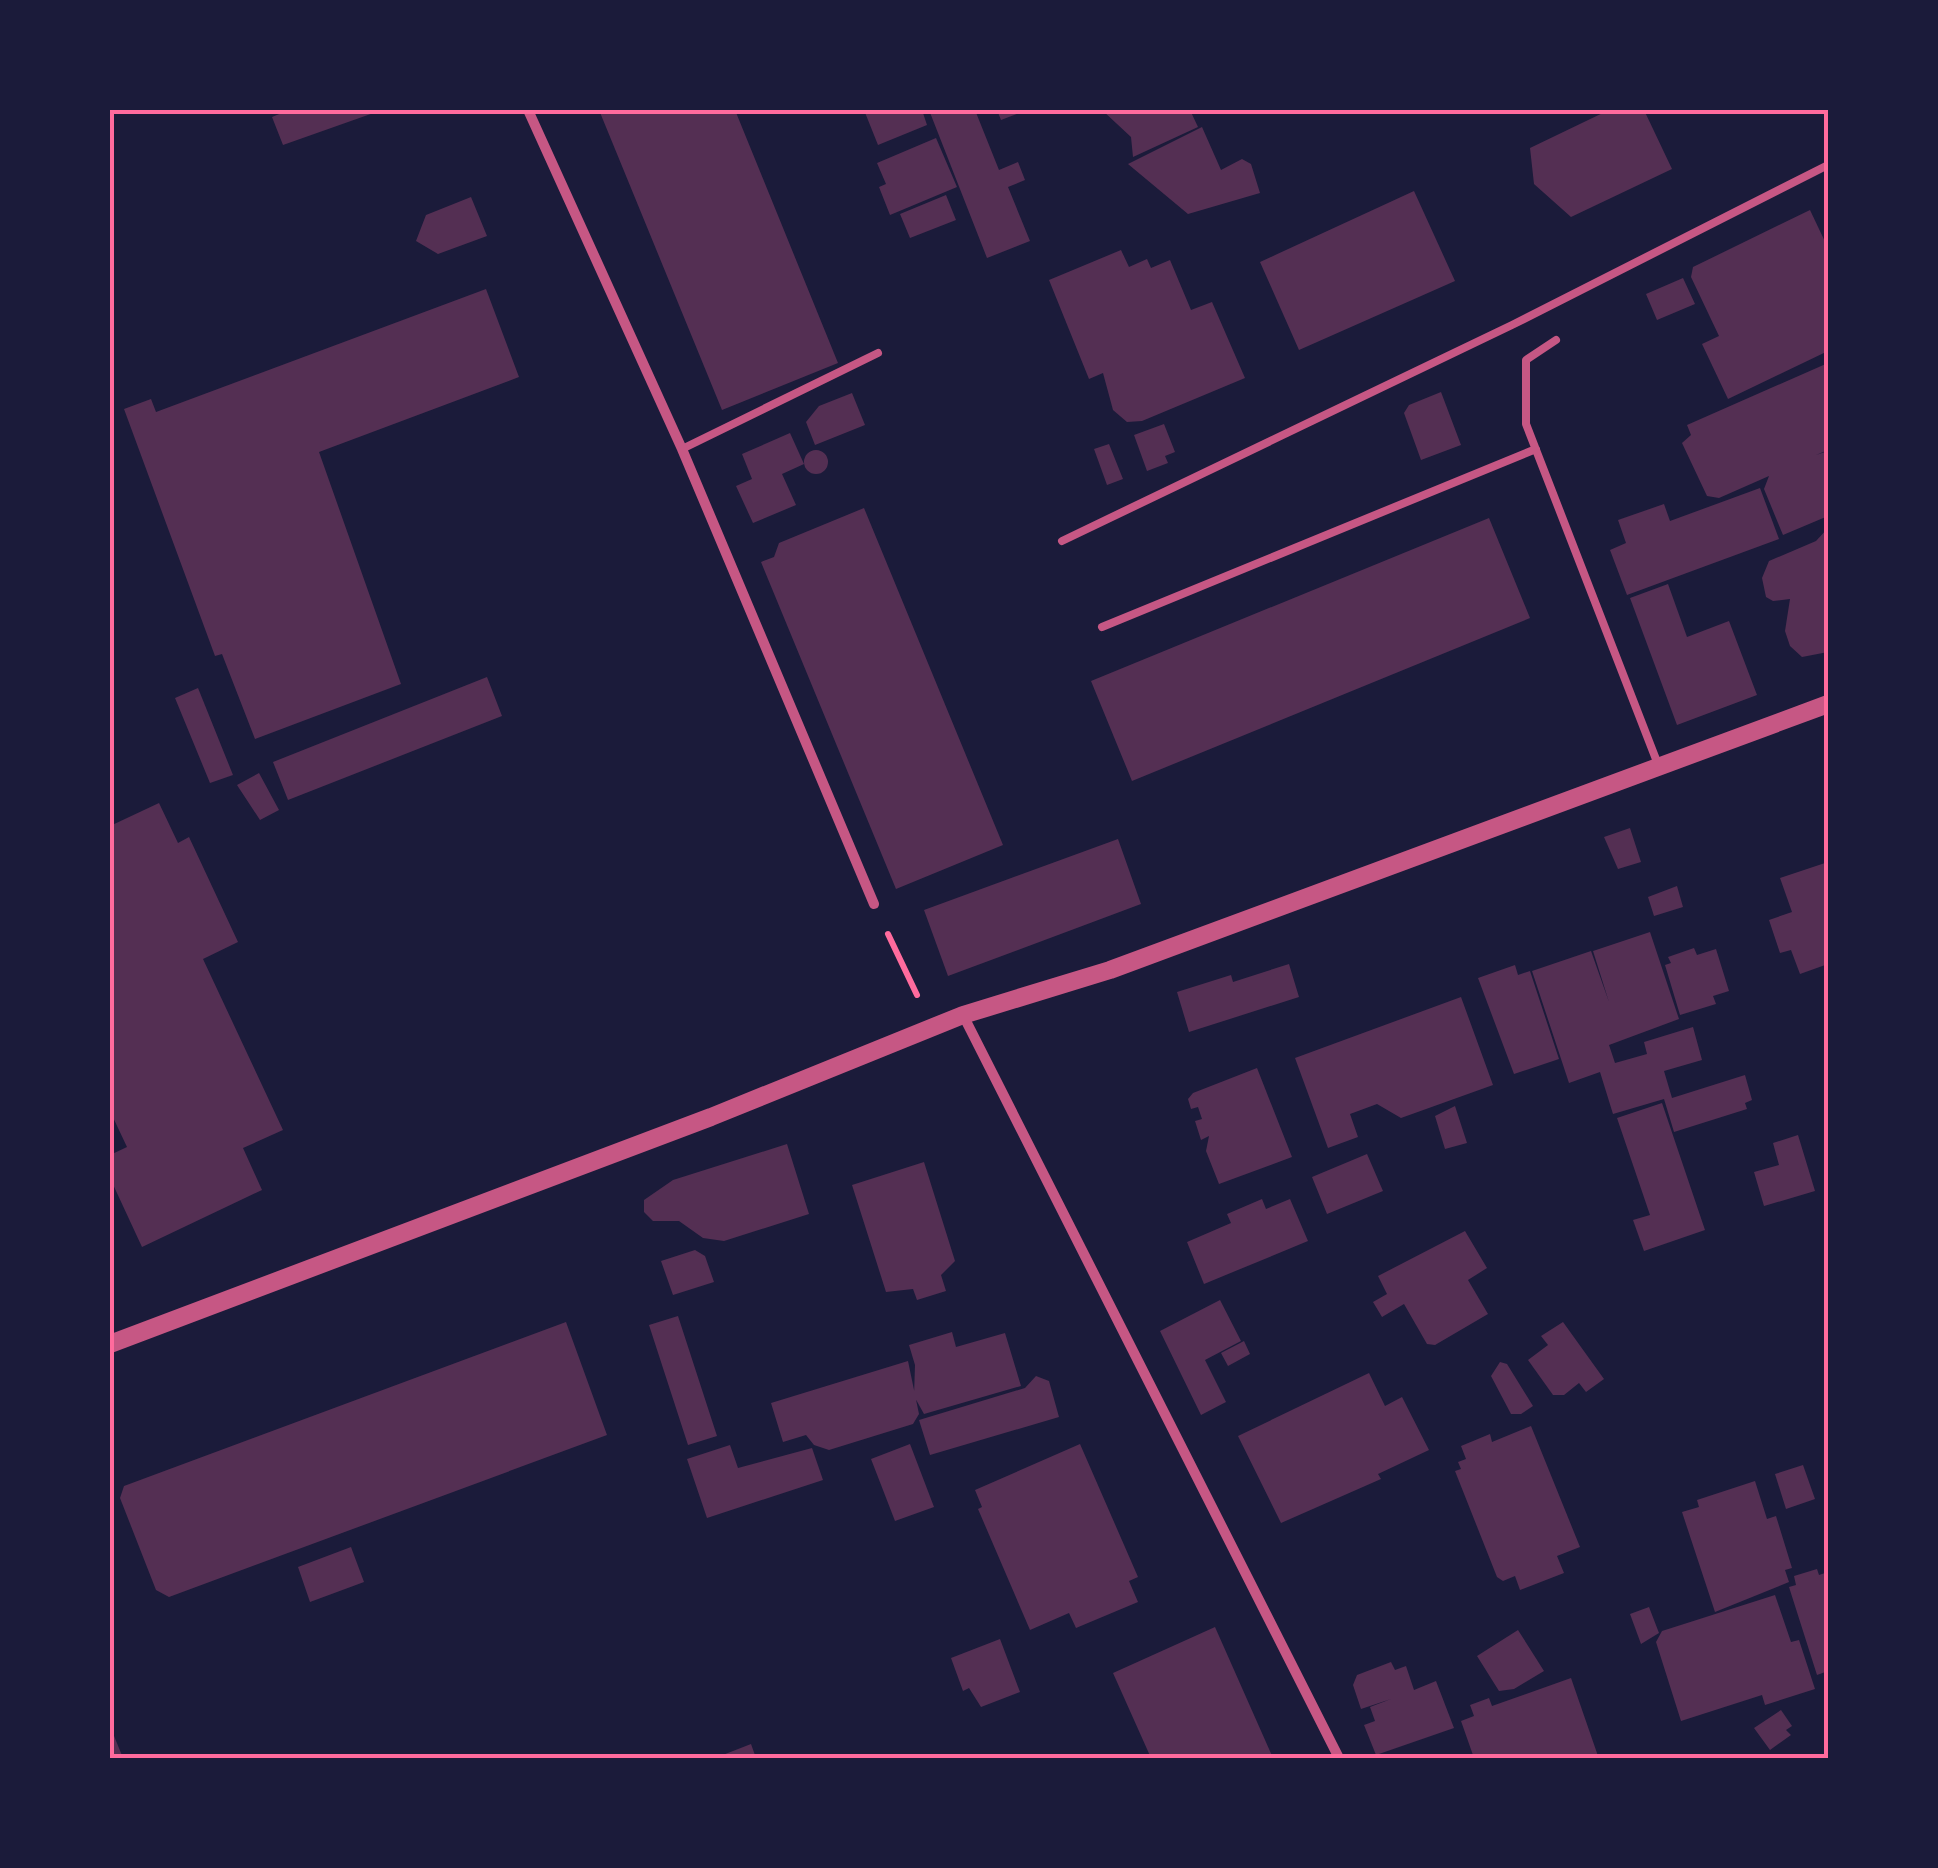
<svg xmlns="http://www.w3.org/2000/svg" width="1938" height="1868" font-family="'Fira Sans',sans-serif">
<rect width="100%" height="100%" fill="#1b1b3a"/>
<path fill="#542f53" d="M289 110H382L283 145 272 117Z
M599 110H735L838 363 722 410Z
M864 110H922L927 125 878 145Z
M929 110H975L999 170 1018 162 1025 180 1008 187 1030 241 987 258Z
M997 110H1027L1001 120Z
M1102 110H1190L1198 127 1133 157 1131 137Z
M1609 110H1644L1672 169 1571 217 1534 184 1530 148Z
M1202 127 1221 170 1242 159 1251 164 1260 193 1188 214 1128 164Z
M936 138 957 187 890 215 879 187 886 184 877 163Z
M1414 191 1455 281 1299 350 1260 262Z
M946 195 956 220 910 238 900 214Z
M471 197 487 236 438 254 416 241 426 215Z
M1810 210 1828 248V351L1728 399 1702 344 1719 336 1691 277 1693 267Z
M1121 250 1129 267 1147 259 1151 268 1170 260 1191 310 1212 302 1245 378 1142 421 1127 422 1113 410 1103 373 1089 379 1049 280Z
M1683 278 1695 304 1657 320 1646 294Z
M486 289 519 377 319 452 401 684 255 739 222 654 215 656 124 409 151 399 156 412Z
M1828 363V450L1816 455 1828 451V516L1783 535 1764 489 1769 476 1719 498 1707 496 1682 443 1691 435 1687 425Z
M1441 392 1461 445 1421 460 1404 413 1409 405Z
M852 393 865 425 815 445 806 422 819 406Z
M1164 424 1175 452 1165 456 1168 463 1147 471 1134 435Z
M790 433 804 464 782 474 796 505 753 523 736 486 752 479 742 454Z
M1109 444 1123 479 1107 485 1094 449Z
M804 462a12 12 0 1 1 24 0a12 12 0 1 1-24 0Z
M1760 488 1779 539 1627 595 1610 550 1626 543 1618 520 1664 504 1670 521Z
M864 508 1003 845 896 889 761 562 774 557 779 543Z
M1489 518 1530 618 1132 781 1091 681Z
M1828 528V652L1802 657 1790 646 1785 631 1790 599 1773 601 1766 597 1762 578 1769 561 1816 541Z
M1668 584 1687 637 1729 621 1757 695 1677 725 1630 598Z
M487 677 502 716 288 800 273 762Z
M198 688 233 775 210 783 175 698Z
M259 773 279 810 260 820 237 785Z
M159 803 178 843 189 837 238 942 203 959 283 1130 243 1148 262 1190 142 1247 110 1178V1155L127 1147 110 1111V826Z
M1630 828 1641 862 1618 869 1604 837Z
M1118 839 1141 904 948 976 924 910Z
M1828 862V964L1800 974 1791 950 1780 953 1769 920 1792 912 1780 878Z
M1677 886 1683 907 1654 916 1648 897Z
M1650 932 1679 1019 1609 1045 1615 1063 1647 1054 1644 1042 1693 1027 1702 1060 1664 1071 1672 1098 1745 1075 1752 1100 1745 1103 1747 1109 1674 1132 1664 1099 1613 1114 1600 1072 1569 1083 1532 971 1591 951 1609 1002 1593 951Z
M1694 948 1697 955 1716 949 1729 991 1713 996 1716 1004 1680 1015 1665 965 1671 963 1668 957Z
M1289 964 1299 997 1189 1032 1177 992 1231 975 1233 982Z
M1515 965 1518 975 1530 971 1559 1059 1514 1074 1478 978Z
M1461 997 1493 1085 1401 1118 1377 1104 1350 1114 1358 1137 1328 1148 1295 1058Z
M1257 1068 1292 1157 1219 1184 1206 1151 1209 1136 1201 1140 1195 1121 1202 1119 1198 1107 1191 1109 1188 1099 1193 1093Z
M1662 1103 1705 1230 1644 1251 1633 1220 1650 1215 1617 1118Z
M1455 1106 1467 1143 1445 1149 1435 1116Z
M1798 1135 1815 1191 1764 1206 1754 1172 1779 1165 1773 1143Z
M787 1144 809 1214 724 1241 703 1238 679 1221H653L644 1212V1200L673 1180Z
M1367 1154 1383 1191 1327 1214 1312 1177Z
M924 1162 955 1261 941 1275 946 1291 917 1300 913 1289 886 1292 852 1185Z
M1262 1199 1266 1209 1290 1199 1308 1241 1204 1284 1187 1242 1231 1223 1227 1214Z
M1465 1231 1487 1268 1468 1280 1488 1314 1435 1345 1427 1344 1404 1304 1382 1317 1373 1302 1387 1294 1378 1276Z
M695 1250 705 1256 714 1282 673 1295 661 1261Z
M1220 1300 1241 1341 1205 1360 1226 1402 1201 1415 1160 1331Z
M678 1316 717 1436 688 1445 649 1325Z
M566 1322 607 1435 169 1597 156 1590 120 1498 124 1486Z
M1563 1322 1604 1379 1586 1392 1579 1383 1564 1395H1553L1528 1360 1548 1345 1541 1336Z
M952 1332 956 1347 1005 1333 1021 1386 924 1414 914 1396 915 1365 909 1345Z
M1244 1341 1250 1354 1228 1366 1221 1353Z
M908 1361 919 1414 913 1424 829 1450 814 1445 806 1435 783 1442 771 1403Z
M1500 1362 1507 1364 1533 1406 1521 1414H1511L1491 1376Z
M1369 1373 1385 1406 1402 1397 1429 1450 1378 1474 1381 1479 1281 1523 1238 1436Z
M1036 1376 1049 1381 1059 1417 930 1455 919 1420 1025 1388Z
M1531 1426 1580 1547 1557 1556 1564 1573 1520 1590 1515 1576 1503 1581 1497 1577 1455 1471 1461 1469 1458 1462 1466 1459 1461 1446 1490 1434 1492 1442Z
M910 1444 934 1507 895 1521 871 1459Z
M1080 1444 1138 1577 1129 1581 1138 1602 1076 1628 1069 1613 1030 1630 978 1509 982 1507 975 1490Z
M730 1445 738 1468 812 1448 823 1480 707 1518 687 1459Z
M1803 1465 1815 1499 1786 1509 1775 1474Z
M1755 1481 1767 1519 1776 1516 1792 1568 1785 1570 1789 1582 1715 1612 1682 1512 1699 1507 1697 1500Z
M351 1547 364 1582 310 1602 298 1567Z
M1817 1569 1819 1575 1828 1572V1671L1817 1675 1789 1587 1796 1585 1794 1576Z
M1775 1595 1791 1642 1799 1640 1815 1689 1765 1705 1762 1695 1681 1721 1656 1642 1662 1631Z
M1649 1607 1659 1633 1641 1644 1630 1614Z
M1215 1627 1273 1758H1151L1113 1673Z
M1518 1630 1544 1671 1514 1689 1499 1691 1477 1656Z
M1000 1639 1020 1692 981 1707 969 1688 963 1691 951 1658Z
M1391 1662 1395 1670 1406 1666 1414 1690 1436 1681 1454 1728 1376 1755 1364 1725 1375 1721 1370 1707 1391 1699 1361 1709 1353 1685 1357 1675Z
M1571 1678 1598 1756 1474 1758 1461 1721 1474 1716 1470 1705 1489 1698 1492 1706Z
M1781 1710 1792 1726 1786 1730 1791 1735 1770 1750 1754 1728Z
M110 1726 123 1758H110Z
M751 1744 756 1758H715Z"/>
<g fill="none" stroke-linecap="round" stroke-linejoin="round">
<path stroke="#ff6b9d" stroke-width="6" d="M888 934 917 995"/>
<path stroke="#c65784" stroke-width="8" d="M1556 340 1526 360V424L1659 767
M682 449 878 353
M1062 541 1512 325 1828 165
M1102 627 1536 449"/>
<path stroke="#c65784" stroke-width="10" d="M528 110 682 449 874 904
M963 1015 1339 1758"/>
<path stroke="#c65784" stroke-width="18" d="M110 1344 711 1117 963 1015 1110 970 1828 704"/>
</g>
<rect width="1938" height="1868" fill="none" stroke="#1b1b3a" stroke-width="225"/>
<rect x="112" y="112" width="1714" height="1644" fill="none" stroke="#ff6b9d" stroke-width="4"/>
</svg>
